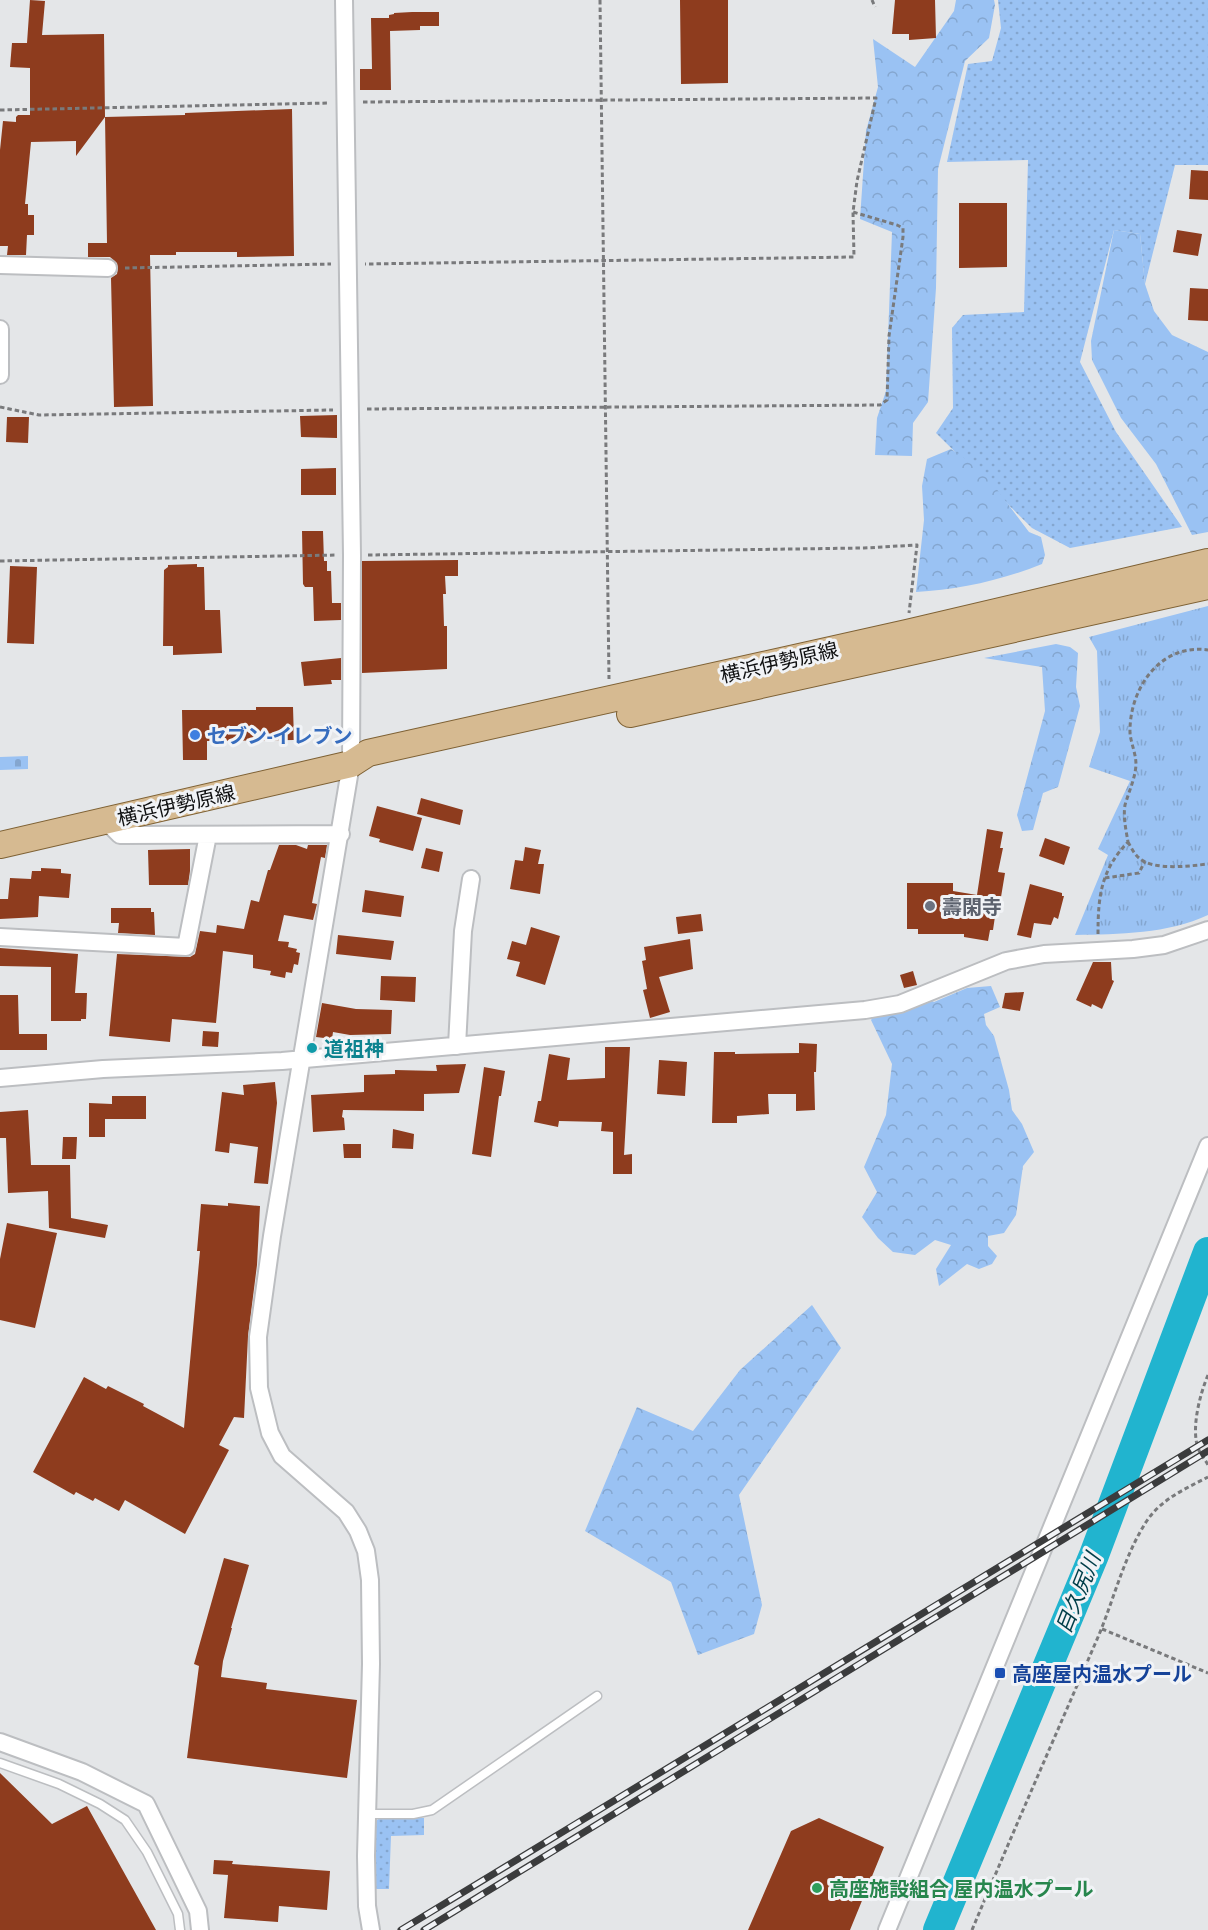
<svg xmlns="http://www.w3.org/2000/svg" width="1208" height="1930" font-family="'Archivo Narrow','Noto Sans JP',sans-serif">
<defs>
<pattern id="grass-dots" width="8" height="8" patternUnits="userSpaceOnUse" patternTransform="scale(1.5)"><rect width="8" height="8" fill="#9ac2f3"/><path d="M2 2h.1M6 6h.1" fill="none" stroke="#84a6cf" stroke-width="1.8" stroke-linecap="round"/></pattern>
<pattern id="forest-crowns" width="20" height="18" patternUnits="userSpaceOnUse" patternTransform="scale(1.5)"><rect width="20" height="18" fill="#9ac2f3"/><path d="M2 6a3 3 0 1 1 6 0M12 15a3 3 0 1 1 6 0" fill="none" stroke="#84a6cf"/></pattern>
<pattern id="cemetery-stones" width="16" height="16" patternUnits="userSpaceOnUse" patternTransform="scale(1.5)"><rect width="16" height="16" fill="#9ac2f3"/><path d="M2 7V4a2 2 0 0 1 4 0v3zM10 15v-3a2 2 0 0 1 4 0v3z" fill="#84a6cf"/></pattern>
<pattern id="park-tufts" width="24" height="20" patternUnits="userSpaceOnUse" patternTransform="scale(1.5)"><rect width="24" height="20" fill="#9ac2f3"/><path d="M3 7l-1-3M5 7V3M7 7l1-3M15 17l-1-3M17 17v-4M19 17l1-3" fill="none" stroke="#84a6cf"/></pattern>
</defs>
<rect width="100%" height="100%" fill="#e4e6e8"/>
<path fill="url(#grass-dots)" d="M998 0H1208V165H1175L1145 284 1140 234 1114 230 1080 362 1116 432 1182 527 1070 548 1032 528 936 433 953 408 952 328 963 315 1024 312 1028 160 947 162 968 64 992 61 1001 28Z
M380 1818H424V1835L391 1836 389 1889H371L373 1823Z"/>
<path fill="url(#forest-crowns)" d="M956 0H994L995 5 989 38 965 61 938 169 936 288 928 402 913 423 912 456 875 455 877 418 886 391 892 232 860 219 866 131 878 87 873 39 915 67 954 11Z
M1114 230 1140 234 1145 284 1154 311 1172 335 1208 352V532L1192 535 1156 464 1121 418 1092 360 1091 341Z
M951 449 983 471 1029 532 1041 537 1045 555 1042 564C1003 580 958 590 916 592L924 520 922 486 927 459Z
M1056 644 1070 647 1078 653 1076 687 1080 706 1058 787 1043 793 1033 830 1022 831 1017 815 1045 711 1042 667 984 658Z
M991 986 1000 1007 984 1014 986 1025 994 1036 1009 1090 1012 1110 1022 1124 1034 1152 1023 1166 1016 1215 1004 1233 988 1236V1246L997 1256 992 1264 979 1269 967 1264 939 1286 936 1269 951 1245 935 1240 915 1255 893 1252 878 1238 862 1217 877 1192 864 1167 886 1115 892 1064 871 1020 880 1007 920 994 934 1002 967 988Z
M812 1305 841 1348 739 1495 762 1605 754 1634 698 1655 671 1582 585 1531 637 1407 693 1431 740 1370Z"/>
<path fill="url(#cemetery-stones)" d="M28 756V769L0 770V757Z"/>
<path fill="url(#park-tufts)" d="M1208 606V915C1168 934 1119 934 1075 935L1108 855 1098 849 1130 781 1089 767 1100 732 1097 651 1089 637Z"/>
<g fill="none" stroke-linecap="round" stroke-linejoin="round">
<path stroke="#21b4cf" stroke-width="30" d="M938 1930 1094 1555 1208 1252"/>
</g>
<path fill="#8e3c1e" d="M30 0 45 1 42 35 104 34 105 117 76 156V141L31 142 25 204H28V215H34V235H27L26 255H7L8 246H0V150L3 121 16 122V117L18 115H30V68L10 67 12 43H27Z
M680 0H728V83L681 84Z
M895 0H935L936 38 909 40V34H892Z
M412 12H439V26H420V30L390 31 391 90H360V69H372L371 18H389V15L394 14V13Z
M292 109 294 256 237 257V252H176V255H150L153 406 114 407 111 278 117 274 118 268 117 263 110 257H88V243H107L105 117 185 115V113Z
M1191 170 1208 171V200L1189 199Z
M959 203H1007V267L959 268Z
M1177 230 1202 234 1198 256 1173 252Z
M1190 288 1208 289V321L1188 320Z
M337 415V438L301 437 300 416Z
M7 417H29L28 443 6 442Z
M336 468V495H301V469Z
M302 531H323L324 561H327V571H331L332 603H341V620L314 621 313 587H305L303 584Z
M458 560V576H445L446 594H443L444 626H447V669L362 673V561Z
M197 564V567H204L205 610H220L222 653 173 655V646H163L164 570 168 567V565Z
M10 566 37 567 34 644 7 643Z
M341 658V680H331L332 684 304 686 301 662Z
M256 707H293L294 740 207 741V760H183L182 710H256Z
M421 798 463 810 460 825 417 814Z
M377 806 422 818 413 851 379 842 380 839 369 836Z
M987 829 1003 832 1000 848H1003L998 872 1005 873 1001 897 998 896 993 930H990L988 941 964 937V934H918V929H907V883H953V891L977 895Z
M1045 838 1070 847 1064 865 1039 856Z
M279 845H296L307 849 308 845H327L325 858 321 857 312 903 317 904 313 920 284 915 278 941 289 942 288 947 297 949 296 952 300 953 298 965 294 964 292 973 286 972 285 978 270 975 271 971 253 968V955L223 951 216 1023 172 1019 170 1042 109 1036 117 954 190 957 195 954 200 931 216 933 217 925 244 929 251 900 259 902 268 870H270Z
M525 847 541 850 538 864H544L540 894 510 889 515 860 523 861Z
M426 848 443 852 439 872 421 868Z
M190 849V871L188 885H149L148 850Z
M41 868 61 869V873L71 874 69 898 39 896 38 917 0 919V899H8L10 878 31 879 32 871H41Z
M1030 884 1062 893V896H1064L1058 919 1054 917 1051 925 1034 923 1031 938 1017 935Z
M365 890 404 896 401 917 362 912Z
M111 908H151V912H154L155 935 118 933 119 923H111Z
M701 914 703 931 678 934 676 917Z
M531 927 560 936 545 985 516 976 520 962 507 959 512 941 526 945Z
M338 935 394 941 391 960 336 954Z
M690 939 693 969 659 977 670 1012 650 1018 643 990 647 989 642 961 646 960 644 947Z
M0 948 78 954 75 993H87L86 1019H81V1021H51V967L0 966Z
M1093 962H1111L1112 980 1114 981 1102 1009 1092 1004 1091 1007 1076 1000Z
M913 971 917 985 904 988 900 975Z
M381 976 416 977 415 1002 380 1000Z
M1024 992 1020 1011 1002 1008 1005 993Z
M0 995H18L19 1034H47V1050H0Z
M322 1003 356 1009 392 1010 391 1034 350 1035 333 1032 332 1039 316 1037Z
M203 1031 219 1032 218 1047 202 1046Z
M799 1043 817 1044 816 1072H814L815 1110 796 1111V1094H768L769 1114 737 1116V1123H712L714 1052H735V1054L799 1053Z
M605 1047H630L624 1155 632 1154V1174H613V1132L601 1131 602 1122 559 1121 558 1127 534 1122 538 1101H541L549 1054 570 1058 567 1080 605 1078Z
M659 1060 687 1062 685 1096 657 1094Z
M466 1064 459 1093 424 1094V1111L343 1110 342 1117 344 1118 345 1130 313 1132 311 1095 364 1092V1075L395 1074V1070L437 1071 436 1065Z
M484 1067 505 1071 501 1096H499L491 1157 472 1154Z
M275 1082 277 1103 268 1184 254 1183 258 1147 230 1143 229 1153 215 1151 222 1092 244 1095 243 1085Z
M112 1096H146V1119H105V1137H89V1103L112 1104Z
M28 1110 31 1165H70L71 1218 108 1225 105 1238 49 1228 48 1191 8 1193 6 1138H0V1112Z
M393 1129 414 1134 413 1149 392 1148Z
M63 1137H77L76 1159H62Z
M343 1144H361V1158H344Z
M228 1203 260 1206 257 1265 248 1336 244 1418 234 1417 219 1445 229 1450 185 1534 125 1500 119 1511 95 1498 93 1501 76 1492 74 1495 33 1472 84 1377 106 1389 108 1386 144 1404 143 1406 184 1428 200 1251H197L201 1204 228 1206Z
M7 1223 57 1233 35 1328 0 1320V1259Z
M224 1558 249 1565 231 1628H232L223 1661 221 1677 267 1683 266 1689 357 1700 347 1778 187 1758 199 1666 194 1664Z
M0 1773 52 1824 87 1806 156 1930H0Z
M819 1818 884 1847 850 1930H748L791 1831Z
M214 1860 233 1861 232 1864 330 1871 327 1910 279 1906 278 1922 224 1918 228 1875 213 1874Z"/>
<g fill="none" stroke-linecap="round" stroke-linejoin="round">
<defs>
<path id="lane" d="M0 1763 59 1784 100 1804 125 1820 147 1852 178 1914 180 1930
M368 1814H413L432 1810 597 1696"/>
<path id="street" d="M344 0 352 555 351 764 272 1236 258 1337 259 1388 270 1433 282 1456 346 1512 358 1531 366 1551 370 1580 371 1664 366 1856 367 1906 371 1930
M0 265 108 268
M0 329V375
M106 821 120 835 341 834
M0 937 186 947 208 835
M457 1046 463 931 471 879
M0 1078 103 1069 282 1061 865 1010 900 1004 1006 961 1044 954 1133 949 1164 945 1208 930
M0 1742 82 1772 146 1804 198 1911 200 1930
M887 1930C994 1669 1099 1407 1208 1146"/>
<path id="primary" d="M630 714 1208 586
M0 845 351 764 368 753 907 633 1208 562"/>
</defs>
<use href="#lane" stroke="#bcbec1" stroke-width="11"/>
<use href="#street" stroke="#bcbec1" stroke-width="20"/>
<use href="#primary" stroke="#7e6134" stroke-width="28"/>
<path stroke="#797a7c" stroke-width="3" stroke-dasharray="4.5 3" stroke-linecap="butt" d="M600 0 609 679
M872 0 875 7
M363 102 876 98 857 181 853 212 854 257 365 264
M0 110 329 103
M125 268 331 264
M0 407 39 415 333 410
M367 409 880 405 887 400 889 336 903 237V228L897 225 853 212
M368 555 864 548 917 545 909 613
M0 561 337 555
M1128 842C1131 847 1134 854 1139 858 1153 871 1190 866 1208 864
M1105 878 1139 873 1145 861
M1098 934C1098 896 1101 870 1128 842 1126 830 1123 817 1125 805 1129 791 1135 779 1136 765 1136 753 1131 744 1130 733 1129 689 1160 643 1208 650
M1208 1375C1200 1394 1191 1428 1198 1448 1200 1454 1205 1459 1208 1465
M1102 1629 1208 1673
M972 1930C1012 1834 1054 1739 1095 1644 1113 1604 1122 1560 1146 1522 1161 1499 1185 1489 1208 1477"/>
<use href="#lane" stroke="#fff" stroke-width="8"/>
<use href="#street" stroke="#fff" stroke-width="16"/>
<use href="#primary" stroke="#d6ba91" stroke-width="26"/>
<defs>
<path id="rail" d="M401 1930 1208 1440
M424 1930 1208 1451"/>
</defs>
<use href="#rail" stroke="#3b3c3d" stroke-width="7"/>
<use href="#rail" stroke="#f1f3f6" stroke-width="4.5" stroke-dasharray="14" stroke-linecap="butt"/>
</g>
<circle fill="#3f7fe0" stroke="#f1f3f6" stroke-width="2" cx="195" cy="735" r="6"/>
<circle fill="#6b7280" stroke="#f1f3f6" stroke-width="2" cx="930" cy="906" r="6"/>
<circle fill="#0f9aa8" stroke="#f1f3f6" stroke-width="2" cx="312" cy="1048" r="6"/>
<rect fill="#1a4fb4" stroke="#f1f3f6" stroke-width="2" x="994" y="1667" width="12" height="12" rx="3"/>
<circle fill="#2e9e5b" stroke="#f1f3f6" stroke-width="2" cx="817" cy="1888" r="6"/>
<g text-anchor="middle" dominant-baseline="central" stroke-width="6" stroke-linejoin="round" paint-order="stroke">
<g font-size="20" fill="#0f1011" stroke="#f1f3f6">
<text transform="translate(779 662) rotate(-13)">横浜伊勢原線</text>
<text transform="translate(176 805) rotate(-13)">横浜伊勢原線</text>
</g>
<g font-size="20" font-weight="bold" fill="#366cbe" stroke="#f1f3f6" text-anchor="start">
<text x="207" y="735">セブン-イレブン</text>
</g>
<g font-size="20" font-weight="bold" fill="#5b616d" stroke="#f1f3f6" text-anchor="start">
<text x="942" y="906">壽閑寺</text>
</g>
<g font-size="20" font-weight="bold" fill="#0d838f" stroke="#f1f3f6" text-anchor="start">
<text x="324" y="1048">道祖神</text>
</g>
<g font-size="20" font-weight="bold" fill="#164399" stroke="#f1f3f6" text-anchor="start">
<text x="1012" y="1673">高座屋内温水プール</text>
</g>
<g font-size="20" font-weight="bold" fill="#27864d" stroke="#f1f3f6" text-anchor="start">
<text x="829" y="1888">高座施設組合 屋内温水プール</text>
</g>
<g font-size="21" font-style="italic" fill="#003e49" stroke="#f1f3f6">
<text transform="translate(1078 1593) rotate(-68)">目久尻川</text>
</g>
</g>
</svg>
